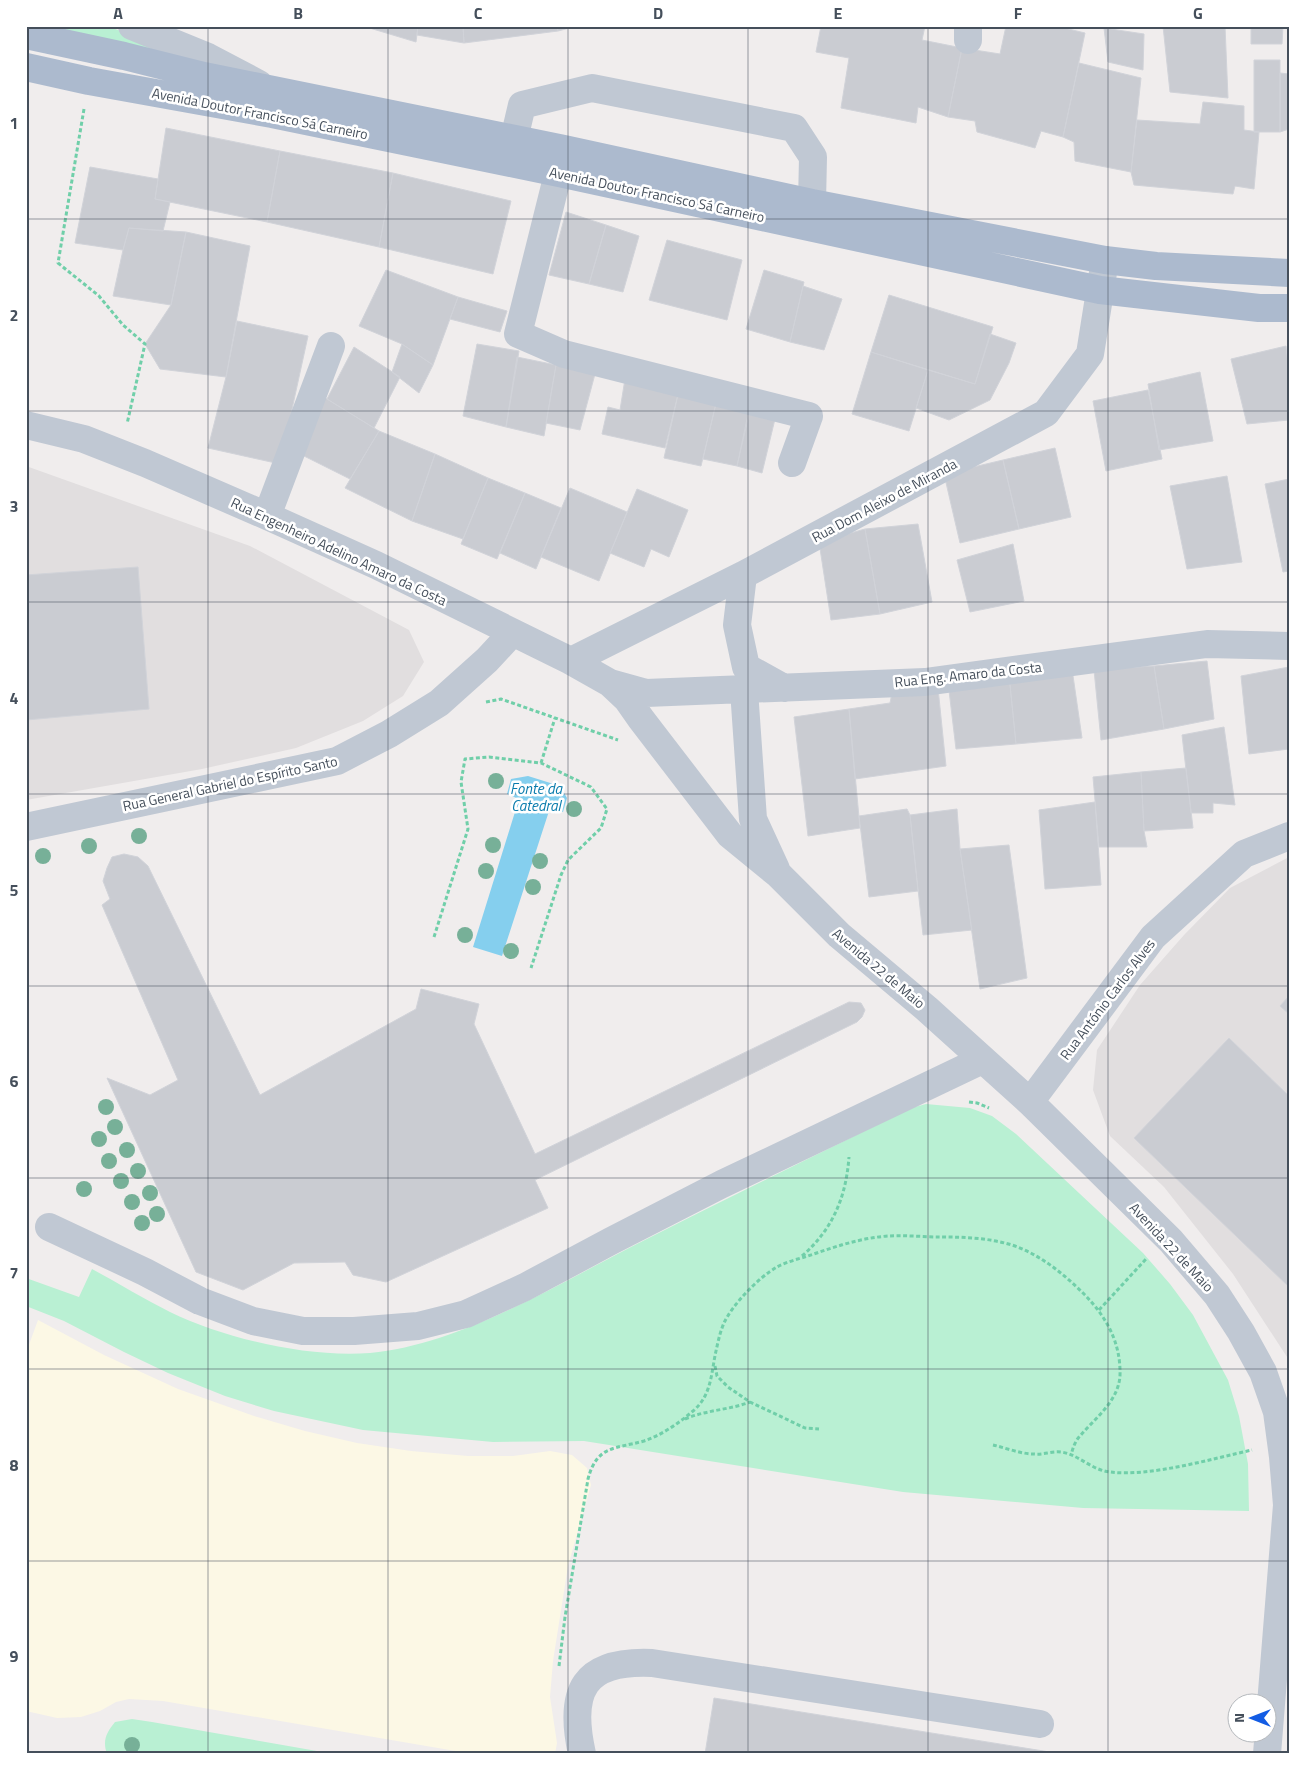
<svg xmlns="http://www.w3.org/2000/svg" width="1315" height="1780" font-family="'Titillium Web',sans-serif">
<rect width="100%" height="100%" fill="#f0eded"/>
<path fill="#fcf8e5" d="M38 1320 104 1355 178 1389 254 1416 305 1431 357 1443 411 1451 468 1456H513L550 1451 572 1455 587 1468 591 1485 568 1566 553 1661 550 1697 557 1743 555 1754H473L163 1701 129 1699 116 1702 100 1711 81 1717 57 1718 26 1711V1353Z"/>
<path fill="#e1dedf" d="M26 466 250 546 409 630 424 662 403 696 363 721 296 748 202 769 26 800Z
M1289 857V1360L1233 1274 1164 1187 1110 1136 1093 1090 1097 1050 1140 985 1184 935 1230 888Z"/>
<path fill="#b9f0d3" d="M43 26H107L197 59Z
M926 1104 970 1108 992 1116 1016 1134 1143 1253 1170 1284 1193 1315 1228 1380 1239 1416 1248 1464 1249 1511 1083 1508 903 1492 584 1441 493 1442 363 1430 274 1411 225 1396 168 1373 124 1352 64 1321 26 1306V1278L79 1297 92 1269C118 1283 144 1299 170 1312 226 1339 308 1358 370 1353 458 1345 553 1287 631 1247 724 1200 818 1154 911 1108Z
M132 1719 152 1722 334 1754H107C102 1740 107 1732 115 1722Z"/>
<path fill="#85cfee" d="M528 776 560 786 567 798 563 812 550 808 502 956 473 947 519 799 507 794 511 779Z"/>
<path fill="#caccd2" stroke="#d1d3d9" d="M363 26H418L416 42Z
M418 26H463L464 43 417 35Z
M463 26H557L558 31 464 43Z
M557 26H577L558 31Z
M821 26H925L922 40 962 48 948 117 918 107 916 123 841 108 849 58 816 52Z
M1006 26H1056L1085 33 1063 137 1041 131 1035 148 977 132 975 121 948 117 962 48 1000 54Z
M1163 26H1225L1228 98 1170 92Z
M1251 26H1283L1282 44H1251Z
M1104 28 1144 34 1143 70 1108 62Z
M1254 60H1280V132H1254Z
M1079 63 1141 78 1131 172 1075 161 1074 142 1063 137Z
M1280 73 1289 74V129L1280 132Z
M1203 102 1244 106V130L1259 132 1254 189 1235 186 1233 194 1134 185 1131 172 1137 120 1200 124Z
M166 128 280 151 267 222 155 199Z
M280 151 393 173 379 247 267 222Z
M90 167 158 179 155 199 170 202 163 231 129 228 123 250 75 243Z
M393 173 511 201 493 274 379 247Z
M566 212 606 225 589 284 549 275Z
M606 225 639 236 623 292 589 284Z
M129 228 186 232 171 305 113 296 123 250Z
M186 232 250 246 226 377 160 369 145 344 171 305Z
M667 240 742 260 727 320 649 300Z
M386 270 458 297 433 365 402 344 359 326Z
M764 270 804 282 790 342 746 329Z
M803 286 842 299 824 350 790 342Z
M889 295 993 327 975 384 871 352Z
M458 297 507 311 500 332 450 319Z
M237 321 308 336 280 464 208 448 226 377Z
M990 334 1016 343 1009 363 990 400 949 420 916 408 928 370 975 384Z
M402 344 433 365 419 393 392 372Z
M477 344 519 351 506 427 463 416Z
M1286 346 1289 373V420L1247 424 1231 359Z
M354 347 400 377 374 428 327 399Z
M871 352 928 370 909 431 852 414Z
M517 357 556 365 544 436 506 427Z
M556 365 595 374 580 430 546 423Z
M1200 372 1213 441 1159 450 1148 384Z
M625 379 679 390 665 448 602 434 608 407 620 410Z
M679 390 717 399 701 466 664 458Z
M1148 390 1162 459 1106 471 1093 401Z
M322 396 379 431 350 479 296 452Z
M717 399 751 406 737 466 703 459Z
M748 414 775 419 762 473 737 466Z
M379 431 435 454 412 521 345 488Z
M1055 448 1071 517 1019 529 1003 460Z
M435 454 488 478 463 539 412 521Z
M1003 460 1019 529 960 543 944 474Z
M1227 476 1242 562 1187 569 1170 486Z
M488 478 525 493 497 559 461 544Z
M1289 479V571L1283 572 1265 484Z
M570 488 627 512 599 581 541 557Z
M637 489 688 510 669 557 651 549 644 567 610 553Z
M525 493 561 508 536 569 500 553Z
M918 524 932 602 880 614 865 529Z
M865 529 880 614 831 620 819 542Z
M1013 544 1024 601 970 612 957 560Z
M138 567 149 709 26 720V575Z
M1207 661 1214 719 1164 729 1154 666Z
M1154 666 1164 729 1101 740 1094 670Z
M1289 667V749L1249 754 1241 676Z
M1072 669 1082 738 1016 744 1009 675Z
M1009 675 1016 744 956 749 948 682Z
M938 688 946 766 855 779 849 709 890 703 892 693Z
M849 709 860 828 808 836 794 717Z
M1224 727 1235 805 1213 803V813H1191L1182 735Z
M1186 768 1193 828 1144 831 1141 772Z
M1141 772 1144 831 1147 847H1099L1093 777Z
M1095 802 1101 885 1045 889 1039 810Z
M907 809 910 815 918 891 869 897 859 816Z
M957 809 960 849 972 930 923 935 910 815Z
M1009 845 1027 978 980 989 960 849Z
M124 854 138 857 148 866 260 1095 416 1009 421 989 479 1004 474 1024 535 1154 849 1002 861 1003 865 1010 862 1017 857 1022 535 1180 548 1208 386 1282 353 1275 345 1262 294 1263 243 1290 196 1272 107 1078 150 1095 178 1080 102 905 110 899 103 881 107 868 112 857Z
M1289 996V1014L1280 1006Z
M1229 1038 1289 1096V1287L1134 1138Z
M714 1698 1062 1754H705Z"/>
<g fill="none" stroke-linecap="round" stroke-linejoin="round">
<path stroke="#70cfa9" stroke-width="3" stroke-dasharray="4 2.5" stroke-linecap="butt" d="M84 109 58 263 99 296 123 325 145 344 127 424
M486 702 501 699 618 740
M541 763 555 718
M434 937 468 829 461 782 465 759 489 757 541 763 591 787 607 809 601 828 568 860 561 875 531 968
M969 1102 977 1103 989 1108
M802 1256C833 1229 846 1197 849 1157
M1099 1310 1146 1259
M715 1366 717 1376 728 1387 750 1402 805 1428 819 1429
M685 1419C706 1410 729 1410 750 1402
M993 1445C1006 1448 1021 1454 1034 1454 1043 1455 1052 1451 1061 1452 1078 1454 1091 1470 1110 1472 1150 1477 1211 1459 1252 1450
M559 1666 565 1617 588 1479C597 1445 615 1449 644 1441 662 1435 679 1423 693 1411 712 1395 711 1373 716 1351 718 1342 720 1332 724 1323 732 1305 759 1277 777 1267 786 1262 798 1259 808 1256 834 1247 860 1238 888 1236 905 1235 924 1237 941 1237 966 1237 991 1238 1015 1246 1042 1256 1065 1275 1085 1295 1107 1318 1121 1343 1120 1376 1118 1402 1095 1418 1080 1436 1075 1441 1073 1448 1071 1455"/>
<path stroke="#c0c8d3" stroke-width="28" d="M132 26 208 57 259 84
M968 26V40
M514 139 522 105 592 88 794 128 813 157 812 203
M564 150 518 334 564 354 809 416 792 463
M26 425 84 439 145 463 267 516 376 565 571 661 610 683 646 693 925 682 1207 644 1289 646
M267 516 331 346
M743 575 737 625 746 667 784 688
M571 661 743 575 1046 413 1090 354 1105 260
M610 683 627 699 641 719 730 835 779 875 839 935 927 1009 1030 1102 1171 1241 1217 1295 1241 1332 1263 1372 1277 1412 1283 1457 1287 1505 1267 1754
M744 690 753 819 776 869
M26 827 337 761 389 734 439 703 487 660 512 633
M1030 1102 1153 937 1244 854 1289 836
M49 1227 145 1272 200 1301 253 1321 303 1331H354L418 1326 466 1314 525 1287 611 1241 722 1184 982 1060
M582 1754C568 1691 583 1660 652 1663L1040 1724"/>
<path stroke="#acbace" stroke-width="28" d="M26 35 124 56 204 76 564 149 812 203 1105 260 1156 266 1289 273
M26 67 89 81 272 114 559 173 1100 290 1259 308H1289"/>
</g>
<g fill="#77b098">
<circle cx="496" cy="781" r="8"/>
<circle cx="574" cy="809" r="8"/>
<circle cx="139" cy="836" r="8"/>
<circle cx="493" cy="845" r="8"/>
<circle cx="89" cy="846" r="8"/>
<circle cx="43" cy="856" r="8"/>
<circle cx="540" cy="861" r="8"/>
<circle cx="486" cy="871" r="8"/>
<circle cx="533" cy="887" r="8"/>
<circle cx="465" cy="935" r="8"/>
<circle cx="511" cy="951" r="8"/>
<circle cx="106" cy="1107" r="8"/>
<circle cx="115" cy="1127" r="8"/>
<circle cx="99" cy="1139" r="8"/>
<circle cx="127" cy="1150" r="8"/>
<circle cx="109" cy="1161" r="8"/>
<circle cx="138" cy="1171" r="8"/>
<circle cx="121" cy="1181" r="8"/>
<circle cx="84" cy="1189" r="8"/>
<circle cx="150" cy="1193" r="8"/>
<circle cx="132" cy="1202" r="8"/>
<circle cx="157" cy="1214" r="8"/>
<circle cx="142" cy="1223" r="8"/>
<circle cx="132" cy="1745" r="8"/>
</g>
<path fill="none" stroke="#454f5b" stroke-width="1" stroke-opacity="0.55" d="M208 26V1754M388 26V1754M568 26V1754M748 26V1754M928 26V1754M1108 26V1754M26 219H1289M26 411H1289M26 602H1289M26 794H1289M26 986H1289M26 1178H1289M26 1369H1289M26 1561H1289"/>
<g text-anchor="middle" dominant-baseline="central" stroke-width="5" stroke-linejoin="round" paint-order="stroke">
<g font-size="14" fill="#454f5b" stroke="#fff">
<text transform="translate(260 113) rotate(11)">Avenida Doutor Francisco Sá Carneiro</text>
<text transform="translate(657 194) rotate(12)">Avenida Doutor Francisco Sá Carneiro</text>
<text transform="translate(884 500) rotate(-28)">Rua Dom Aleixo de Miranda</text>
<text transform="translate(339 551) rotate(25)">Rua Engenheiro Adelino Amaro da Costa</text>
<text transform="translate(968 674) rotate(-6)">Rua Eng. Amaro da Costa</text>
<text transform="translate(230 783) rotate(-12)">Rua General Gabriel do Espírito Santo</text>
<text transform="translate(879 968) rotate(40)">Avenida 22 de Maio</text>
<text transform="translate(1107 999) rotate(-53)">Rua António Carlos Alves</text>
<text transform="translate(1172 1247) rotate(47)">Avenida 22 de Maio</text>
</g>
<g font-size="15" font-style="italic" fill="#087bac" stroke="#fff">
<text x="536" y="788">Fonte da<tspan x="536" dy="17">Catedral</tspan></text>
</g>
</g>
<rect width="1315" height="1780" fill="none" stroke="#ffffff" stroke-width="55"/>
<g transform="translate(1252 1718) rotate(270)"><circle r="24" fill="#ffffff" stroke="#b5b9bd"/>
<path d="M0-4L9 19L0 12L-9 19Z" fill="#135ce4"/>
<text y="-8" font-size="14" font-weight="bold" text-anchor="middle" fill="#454f5b">N</text>
</g>
<rect x="28" y="28" width="1260" height="1724" fill="none" stroke="#454f5b" stroke-width="2"/>
<g font-size="16" text-anchor="middle" font-weight="bold" fill="#454f5b">
<text x="118" y="19">A</text>
<text x="298" y="19">B</text>
<text x="478" y="19">C</text>
<text x="658" y="19">D</text>
<text x="838" y="19">E</text>
<text x="1018" y="19">F</text>
<text x="1198" y="19">G</text>
<text x="14" y="129">1</text>
<text x="14" y="321">2</text>
<text x="14" y="512">3</text>
<text x="14" y="704">4</text>
<text x="14" y="896">5</text>
<text x="14" y="1087">6</text>
<text x="14" y="1279">7</text>
<text x="14" y="1471">8</text>
<text x="14" y="1662">9</text>
</g>
</svg>
